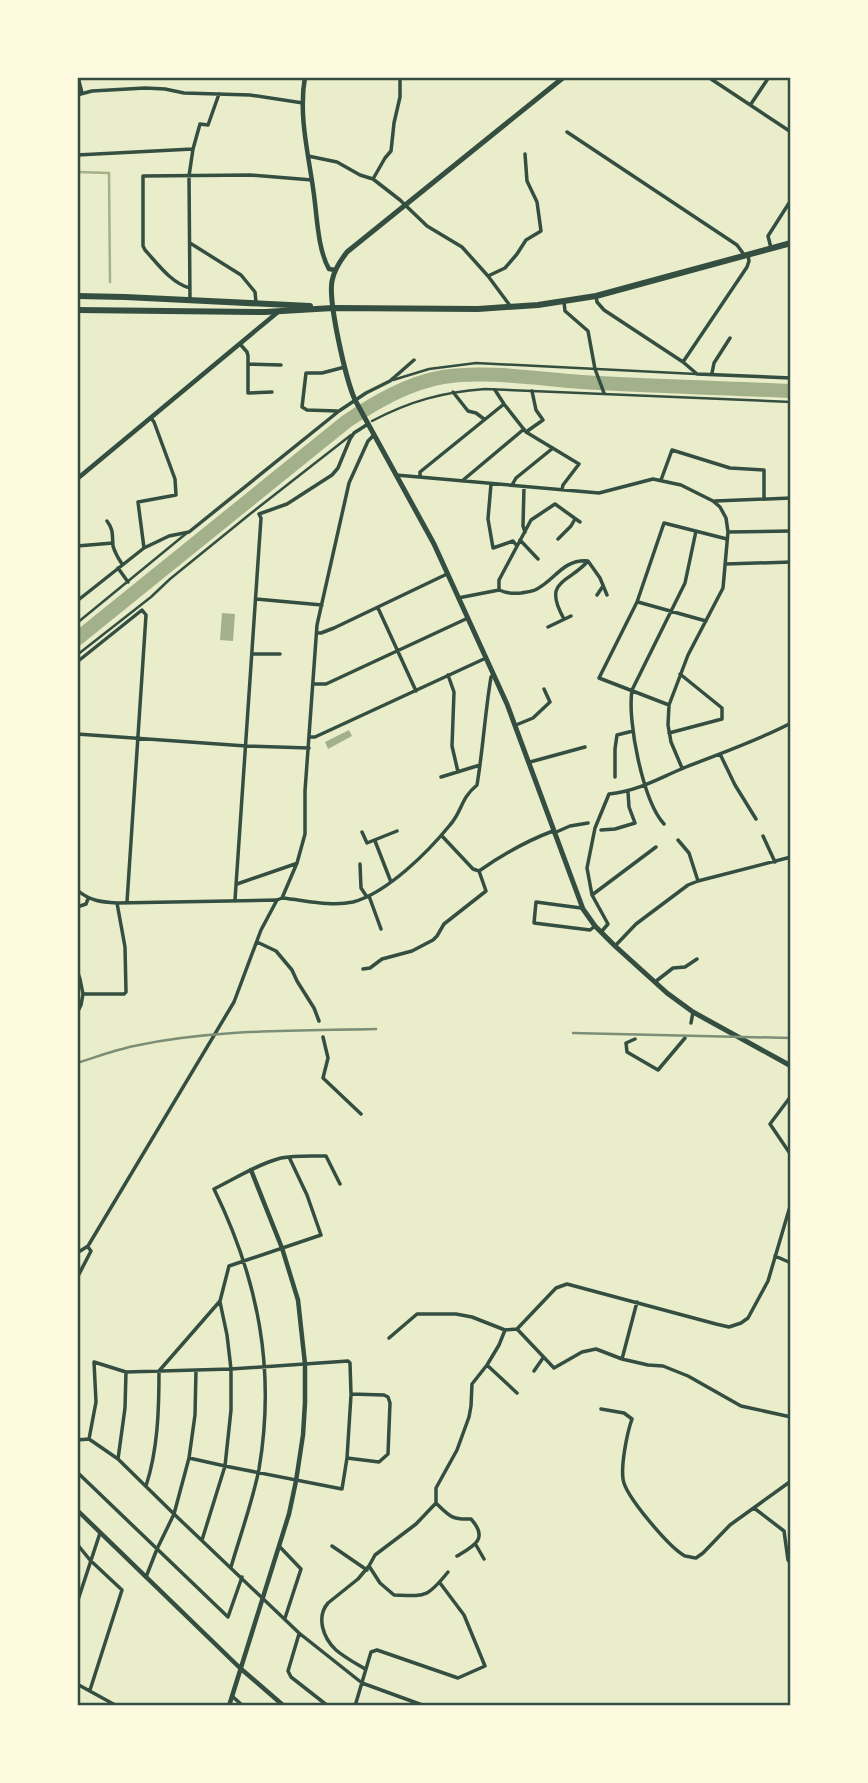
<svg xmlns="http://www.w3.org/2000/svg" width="868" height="1783" font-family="'Sofia Sans Condensed',sans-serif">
<rect width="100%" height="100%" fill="#e9edc9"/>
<path fill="#a3b18a" d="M222 613 235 614 233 641 220 640Z
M349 730 352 736 328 749 325 742Z"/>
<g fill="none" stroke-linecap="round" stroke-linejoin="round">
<path stroke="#a3b18a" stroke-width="2.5" d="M77 172 109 173 110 282"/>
<path stroke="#a3b18a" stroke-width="14" d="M77 639 347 421C376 402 408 383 443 377 485 370 539 379 582 382 652 386 721 388 791 391"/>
<path stroke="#344e41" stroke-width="2.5" d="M393 380 429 369 476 363 696 374
M372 421C410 401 443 392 485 389L791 402
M77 623 188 532
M77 655 151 597 170 579 250 514 351 435"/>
<path stroke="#344e41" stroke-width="3.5" d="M78 77 82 93
M708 77 791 132
M77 95 92 91 145 88 165 89 184 93 250 95 303 103
M751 104 769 77
M567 132 737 245 745 256
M77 155 193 149
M308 156 337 162 360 175 373 179 400 200 427 226 462 247 488 276 511 307
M373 179 385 158 391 151 394 123 400 97V77
M190 243 241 275 255 292 256 302
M771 248 768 236 791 200
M488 276 505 268 517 254 526 240 541 231 537 202 527 181 525 154
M190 288C172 284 157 263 145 250L143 246V176L250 175 312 180
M596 296 597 302 604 310 683 362 747 267 749 261 748 255
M190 300 189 176 193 149 200 124 208 125 219 94
M564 302 565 311 588 331 595 369 604 393
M240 344 247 352 248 356V393L272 392
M683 362 697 374 791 378
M248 364 281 365
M712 373 714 363 730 338
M495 390 504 404 526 432 579 464 563 485 562 490
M453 392 468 411 476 413 484 419
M337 411 307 410 302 407 306 373H322L345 367
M526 432 543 420 536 410 532 391
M396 475 599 493 653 479 681 485 713 501 720 507 726 518 728 532 723 588 688 655 669 705 668 725 671 742 682 768
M420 477V472L504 404
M661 480 672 450 730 468 764 470V499
M462 481 524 429
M491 484 488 519 493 548 513 541 517 546
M512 485 516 478 553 448
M524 487 523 526 525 532
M715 501 791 498
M107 521C114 530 112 536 113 546 115 553 118 558 122 564
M728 532 791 531
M558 539 571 526 575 519
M520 540 538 559
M77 546 113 543
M144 548 169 536 189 532 339 411 366 393 390 381 414 360
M725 564 791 562
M118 568 128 582
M499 590V580L531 520 555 504 580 522
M597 595 603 586
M458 598 499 590C506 593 513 594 521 593 525 592 532 592 537 589 556 579 563 559 588 561L600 578 607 595
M256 599 322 605
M77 601 144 548 138 502 176 495 175 479 154 422 151 418
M638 602 706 621
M378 608 416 691
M564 619C542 580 568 584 588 561
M548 627 571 616
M317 633H321L334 628 447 574
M252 654H280
M77 662 142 610 146 615 127 902
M448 675 454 692 452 746 458 772
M313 684H326L468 618
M669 705 599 678 637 602 664 523 727 539
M516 725 533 718 550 702 544 689
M669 733 722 719V708L680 674
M77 734 246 746 309 748
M310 737H315L486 658
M720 754 735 785 756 819
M530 762 585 747
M441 777 480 765
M615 777V749L617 735 633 731
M664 824C643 801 627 721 632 690L685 583 696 531
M601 830 615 829 635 823 629 807 628 792
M362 832 367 843 397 831
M554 833 570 826 588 823
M442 836 473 869 479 871C502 855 526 841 553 831
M763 836 775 862
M678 840 689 853 698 881
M375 841 391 882
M360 864 361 888 367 897
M237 884 295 864
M77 890C90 901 101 902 117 903L277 900 282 898C304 900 331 907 353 902 387 893 428 852 450 825 463 810 460 799 477 785 483 749 485 713 491 677L493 675
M592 895 656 847
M369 896 381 929
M282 898 297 863 305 834V791L317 625 349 483 368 441 374 435
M235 900 261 518 259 514 287 504 332 475 338 468 350 439 354 433 368 424
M77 907 86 904 88 899
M581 908 536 902 534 923 590 930 595 926
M602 931 608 924 592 895 587 868 595 828 609 794C639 791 659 778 686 767 721 753 757 741 791 723
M257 942 276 951 292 970 297 981 314 1008 319 1021
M615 946 636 924 688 885 698 881 791 857
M363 969 370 968 382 959 412 951 433 940 437 936 444 924 486 891 479 871
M77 970 80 979 83 994
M655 982 673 968 685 967 697 959
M77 1013 81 1005 83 994H124L126 992 125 947 117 903
M691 1023 693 1012
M323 1037 328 1058 323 1078 361 1114
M635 1039 626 1043 627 1052 658 1070 685 1038
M791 1096 770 1124 791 1155
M77 1253 88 1246 234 1002 261 930 277 900
M775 1256 791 1263
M77 1278 91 1251 88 1247
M517 1329 554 1368 582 1352 596 1349 622 1359 648 1365 663 1366 688 1376 741 1406 791 1417
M389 1338 417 1314H456L472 1317 505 1330
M622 1359 637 1302
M488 1366 517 1393
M534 1371 543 1358
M601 1409 624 1413 632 1419C627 1433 621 1464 623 1479 625 1496 670 1548 685 1556 686 1556 695 1558 696 1558L703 1553 730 1525 791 1481
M89 1439 96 1402 94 1362 126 1372 231 1369 348 1361 350 1363 351 1394 384 1395 388 1397 390 1403 388 1454 379 1462 347 1458
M77 1440 89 1439 118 1459 174 1514 299 1633 362 1683 425 1706
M189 1458 225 1466 342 1489 347 1458 351 1395
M118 1459 125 1408 126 1372
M77 1472 228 1617 242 1577
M146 1486C158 1449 159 1409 159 1371L220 1301 229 1266 321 1235 307 1195 289 1157
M436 1503C449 1516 452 1520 471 1519 489 1539 474 1546 457 1556
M754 1508 784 1531 788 1560 791 1563
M202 1540 225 1466 231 1410V1369L227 1335 220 1302
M77 1544 90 1560 122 1590 90 1690
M476 1545 484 1559
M279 1546 301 1569 285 1618
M332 1546 367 1570
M369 1566 375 1555 416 1524 436 1503V1488L457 1450 469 1417 471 1406 472 1384 487 1365 499 1345 505 1330 517 1329 556 1288 567 1284 716 1324 729 1327 741 1323 748 1318 768 1281 791 1203
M231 1567C240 1536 253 1500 259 1469 276 1369 258 1279 214 1189 236 1178 258 1164 281 1158 295 1155 312 1156 326 1156L340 1184
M146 1577 157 1549 174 1514 189 1458 195 1415 196 1370
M77 1603 100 1533
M299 1634 288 1671 291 1677 328 1706
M365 1669C355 1663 344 1657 336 1650 323 1638 316 1617 328 1603L358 1579 369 1566 380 1583 394 1595C426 1596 427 1598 448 1572
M77 1684 117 1706
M232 1696 243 1706
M355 1706 371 1652 377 1650 458 1678 485 1666 464 1615 440 1583"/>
<path stroke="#344e41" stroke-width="4.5" d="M305 77C298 116 309 156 314 195 317 217 318 250 329 269L335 270
M77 479 278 312
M77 1510 240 1668 284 1706
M229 1706 289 1514 296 1481 303 1435 305 1403V1364L298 1300 282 1248 251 1170"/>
<path stroke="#344e41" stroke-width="5" d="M564 77 347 252C340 261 334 270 332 281 328 302 346 380 355 400L434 544 507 704 583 909 595 926 615 946 667 993 693 1012 791 1066"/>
<path stroke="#344e41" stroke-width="6" d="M77 296 125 297 310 306
M77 310 265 312 333 308 478 309 538 305 596 296 791 243"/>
<path stroke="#7c8e77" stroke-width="2.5" d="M573 1033 791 1038
M77 1063C96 1057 115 1050 134 1046 213 1029 295 1031 376 1029"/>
</g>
<rect width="868" height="1783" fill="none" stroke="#fefae0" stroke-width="158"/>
<rect x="79" y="79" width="710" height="1625" fill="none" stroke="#344e41" stroke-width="2.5"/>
</svg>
